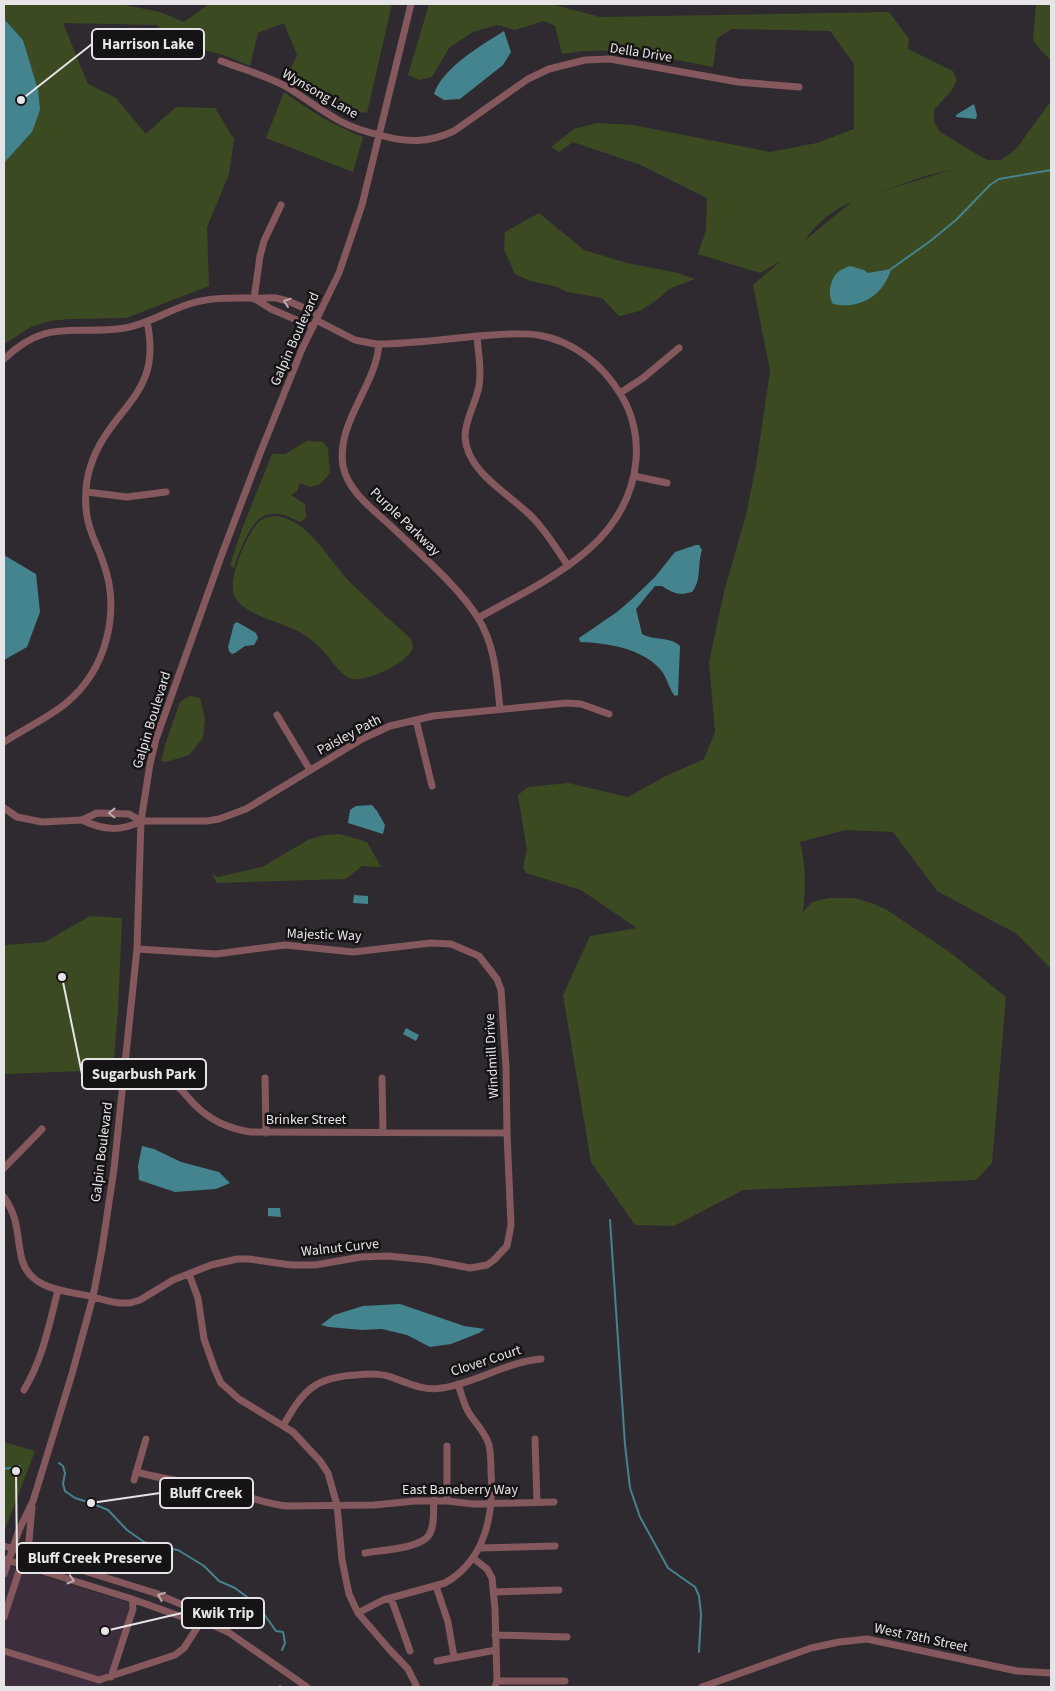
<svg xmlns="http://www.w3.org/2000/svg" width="1055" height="1691" font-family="'Source Sans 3',sans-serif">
<rect width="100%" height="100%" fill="#2f2a2f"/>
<path fill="#3c2e3c" d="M4 1564 127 1602 130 1611 109 1672 101 1687H4Z"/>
<path fill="#3c4a22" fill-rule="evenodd" d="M4 4H120L160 12 184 22 209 4H392L367 113 339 109 286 79 297 55 284 23 258 33 250 66 224 55 171 42 157 25 63 23 88 84 116 98 146 134 176 107 215 108 234 139 229 174 207 227 209 286 126 318 69 319 50 321 31 327 4 344V163L32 132 23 40 4 19Z
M429 4H551L600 17 889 12 909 39 908 49 953 71 957 80 952 90 934 110V122L940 132 987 160H1001L1016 149 1051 101V969L1017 934 937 891 893 832 845 830 800 842C806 869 806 885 803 912L812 902 829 898H855L874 904 887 910 951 953 1006 997 992 1163 976 1180 743 1190 674 1226 635 1225 591 1162 563 995 590 936 637 928 581 890 526 873 523 867 527 850 518 795 528 787 568 783 628 797 664 777 704 759 715 732 709 662 725 588 746 515 757 460 770 371 753 285 781 261 760 273 698 254 706 230 707 198 641 165 573 142 559 152 551 147 574 129 598 123 633 125 770 152 817 143 854 129V64L830 31 732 29 717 38 713 67C663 58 614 44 562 54L555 26 544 21 515 30 497 25 473 32 449 48 432 77 419 80 408 75ZM951 170 879 192 925 176ZM854 201H853L805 240C816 223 835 208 854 201Z
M1036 4H1051V61L1033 41Z
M284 92C309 110 334 126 363 137L353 172 266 138Z
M539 213 584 250 627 263 678 273 695 279 669 289 658 299 640 311 619 316 602 298 567 292 557 287 531 281 515 274 504 250 505 232Z
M307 441 323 442 328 448 330 473 320 484 310 487 300 483 297 491 291 495 305 504 306 518 300 522C291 518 281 512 270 514 251 516 239 552 234 568L230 565 242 529 272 454H285Z
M276 516C310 521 327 558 349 581 369 601 390 620 411 639L413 647C409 663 367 682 352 679 341 676 334 663 327 655 320 647 311 639 301 633 283 622 245 616 235 597 226 582 247 533 259 522 264 517 269 517 276 516Z
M190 696 200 698 205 719 203 738 189 755 166 762 161 761 166 742 180 702Z
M340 834 367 842 381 867 362 866 346 879 217 883 212 874 218 877 262 867 308 840 324 835Z
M90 916 122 918 118 1009 113 1070 4 1074V945L45 942Z
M4 1442 35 1451 4 1532Z"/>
<path fill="#43848f" d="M4 19 23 40 38 90 40 110 32 132 4 163Z
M504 31 511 52 503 65 460 99 444 100 434 94C442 68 482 45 504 31Z
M974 104 977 115 976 119 956 117V115Z
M850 266 864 270 868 273 891 269C884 295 860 310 833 304 827 295 830 279 838 272 841 269 846 268 850 266Z
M696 545H699L702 550C697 565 702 580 692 592 678 596 673 593 662 586H655L636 609 642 634C654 641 670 636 680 646L678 695 675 696C668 688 668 678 660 669 641 648 607 643 580 642L579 638 617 612 631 600 655 577 675 552Z
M4 555 36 574 40 612 27 647 4 660Z
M237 622 256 633 258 638 254 645 245 646 235 653 232 654 229 651 228 647 234 624Z
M372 805 377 811 385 825 383 834 348 823 350 810 356 806Z
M354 895 368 896V904L353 903Z
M406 1028 419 1035 416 1041 403 1034Z
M142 1146 154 1149 181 1162 219 1172 230 1183 216 1189 175 1192 139 1180 138 1166Z
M268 1208H280L281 1217 268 1216Z
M400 1304 464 1326 485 1329 479 1333 451 1344 430 1347 407 1335 382 1329 362 1330 329 1327 321 1325 334 1315 363 1306Z"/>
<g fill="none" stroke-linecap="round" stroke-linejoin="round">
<path stroke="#43848f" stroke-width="2" d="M891 269 929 242 956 220 990 185 999 179 1051 170
M610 1220 625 1445 630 1488 640 1517 668 1568 695 1587 699 1596 701 1614 699 1652
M59 1463 63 1466 65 1473 63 1484 65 1491 75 1498 91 1503 108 1510 127 1530 144 1542 159 1547 178 1550 204 1566 219 1581 235 1588 247 1597 264 1614 276 1631 283 1632 285 1643 282 1650
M4 1469 20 1466
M280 1686V1687"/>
<path stroke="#84585d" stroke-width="7" d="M221 61C242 69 265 75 285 86 304 97 321 111 340 121 353 128 366 132 380 135 406 143 429 143 454 131L528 79 549 69 585 60 610 59 738 82 799 87
M254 299 260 256 264 241 281 205
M255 299 271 309 313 327
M316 320 355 340 376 344C410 344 444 339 478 336 498 335 518 332 538 335 574 341 603 365 621 395 633 414 638 438 636 460 629 546 544 581 478 618
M477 336C478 352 482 370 479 386 476 403 465 419 465 437 467 473 510 494 532 517 546 531 557 549 568 566
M379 344C376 386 336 422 343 466 348 492 374 510 392 527 419 553 459 587 478 618 495 645 497 678 500 709
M4 359C48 317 74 336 125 328 148 324 167 311 189 304 211 297 231 298 253 298 261 299 269 297 276 298 291 301 305 308 318 315
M620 393 643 378 679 348
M634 476 667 483
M87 492 127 497 166 492
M277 715 310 770
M416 720 432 786
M4 742C24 729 46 719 65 704 107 670 122 610 102 559 99 550 94 541 91 531 84 513 84 487 90 468 108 407 164 398 147 322
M4 808 17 817 42 822 82 820 97 813 129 814 141 821H207L219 819 246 809 362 739 390 726 433 716 566 703 581 704 609 714
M82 820C103 830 121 832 141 821
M125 1069C142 1071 159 1073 173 1083 182 1089 188 1098 195 1105 211 1121 228 1128 250 1132L507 1133
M265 1078 266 1133
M382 1078 383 1132
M4 1168 42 1129
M4 1197C20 1220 16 1236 22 1260 31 1291 68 1291 94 1297 103 1300 111 1302 120 1303H130L140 1300 173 1280 211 1265 237 1259H249L291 1265H315L361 1257 388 1256 428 1260 470 1268 487 1265 494 1260 507 1246 511 1225 507 1133 506 1067 501 990 497 979 479 956 451 944 431 943 353 952 285 945 216 954 137 949
M189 1274 198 1298 204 1339 215 1370 221 1383 239 1399 293 1432 320 1461 328 1473 337 1505 342 1560 349 1594 358 1613 389 1649 408 1669 417 1687
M24 1390C43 1358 49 1325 58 1290
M283 1426C303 1391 314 1377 356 1375 368 1374 380 1373 391 1377 408 1383 423 1391 442 1388 476 1383 506 1362 541 1359
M535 1439 537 1502
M447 1446V1501
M136 1472C166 1480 197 1483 227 1491 247 1496 266 1504 287 1506L374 1505 415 1501H447L474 1504 554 1502
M134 1480 146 1439
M4 1546 155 1593 192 1609 202 1620
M479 1548 555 1546
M365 1553C380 1550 420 1549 429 1535 435 1526 433 1512 434 1500
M473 1558 487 1569 492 1578 495 1609 497 1681 495 1687
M4 1559 132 1599 188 1619 202 1620 228 1632 307 1687
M4 1574 19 1530 33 1501 72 1374 93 1297 102 1249 114 1169 137 949 141 821 150 764 156 739 222 554 261 451 302 349 339 273 362 205 411 4
M436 1586 448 1622 454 1657
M494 1592 559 1590
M391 1598 410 1651
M358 1613 383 1600 445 1583C485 1560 494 1515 491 1472 491 1464 491 1454 489 1445 486 1434 478 1426 471 1416 464 1407 462 1395 458 1384
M4 1617 29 1541 32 1507
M495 1635 567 1637
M4 1651 99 1680 175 1655 184 1648 202 1620
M437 1661 496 1650
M111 1677 133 1609 132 1599
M497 1681H565
M702 1687 811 1648 839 1642 867 1639 1017 1671 1051 1673"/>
</g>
<defs><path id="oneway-chevron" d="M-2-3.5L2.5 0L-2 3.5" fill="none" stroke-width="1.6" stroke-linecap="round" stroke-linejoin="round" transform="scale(1.25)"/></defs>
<g stroke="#bfacb0">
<use href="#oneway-chevron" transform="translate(287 302) rotate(-161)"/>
<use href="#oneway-chevron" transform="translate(112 813) rotate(-179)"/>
<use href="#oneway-chevron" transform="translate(71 1580) rotate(17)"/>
<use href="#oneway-chevron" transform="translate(161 1596) rotate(-158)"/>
</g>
<g text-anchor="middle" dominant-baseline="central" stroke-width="5" stroke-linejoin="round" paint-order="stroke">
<g font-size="14" fill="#e7e4e7" stroke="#161316">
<text transform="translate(641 53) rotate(9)">Della Drive</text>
<text transform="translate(320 94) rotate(30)">Wynsong Lane</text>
<text transform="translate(295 339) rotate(-66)">Galpin Boulevard</text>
<text transform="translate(405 522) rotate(44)">Purple Parkway</text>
<text transform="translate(152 720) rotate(-73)">Galpin Boulevard</text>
<text transform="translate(349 735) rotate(-28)">Paisley Path</text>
<text transform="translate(324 935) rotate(2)">Majestic Way</text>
<text transform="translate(492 1056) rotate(-93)">Windmill Drive</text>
<text x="306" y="1120">Brinker Street</text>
<text transform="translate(102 1152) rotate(-83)">Galpin Boulevard</text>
<text transform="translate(340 1248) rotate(-6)">Walnut Curve</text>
<text transform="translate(486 1361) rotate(-18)">Clover Court</text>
<text x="460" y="1490">East Baneberry Way</text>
<text transform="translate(921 1638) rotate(12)">West 78th Street</text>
</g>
</g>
<path fill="none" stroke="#e7e4e7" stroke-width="2" d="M21 100L92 44M62 977L82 1074M91 1503L160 1493M16 1471L17 1558M105 1631L182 1613"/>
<g fill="#e7e4e7" stroke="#161316" stroke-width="2">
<circle cx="21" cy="100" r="5"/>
<circle cx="62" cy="977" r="5"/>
<circle cx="91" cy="1503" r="5"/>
<circle cx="16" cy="1471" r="5"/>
<circle cx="105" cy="1631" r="5"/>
</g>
<g fill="#161316" stroke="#e7e4e7" stroke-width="2">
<rect x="92" y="29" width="112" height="30" rx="5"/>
<rect x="82" y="1059" width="124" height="30" rx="5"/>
<rect x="160" y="1478" width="93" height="30" rx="5"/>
<rect x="17" y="1543" width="155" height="30" rx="5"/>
<rect x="182" y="1598" width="82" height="30" rx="5"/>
</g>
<g font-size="15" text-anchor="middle" font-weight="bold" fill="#e7e4e7">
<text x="148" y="49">Harrison Lake</text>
<text x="144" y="1079">Sugarbush Park</text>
<text x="206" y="1498">Bluff Creek</text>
<text x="95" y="1563">Bluff Creek Preserve</text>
<text x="223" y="1618">Kwik Trip</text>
</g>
<rect width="1055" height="1691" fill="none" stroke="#e7e4e7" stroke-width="10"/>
</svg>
